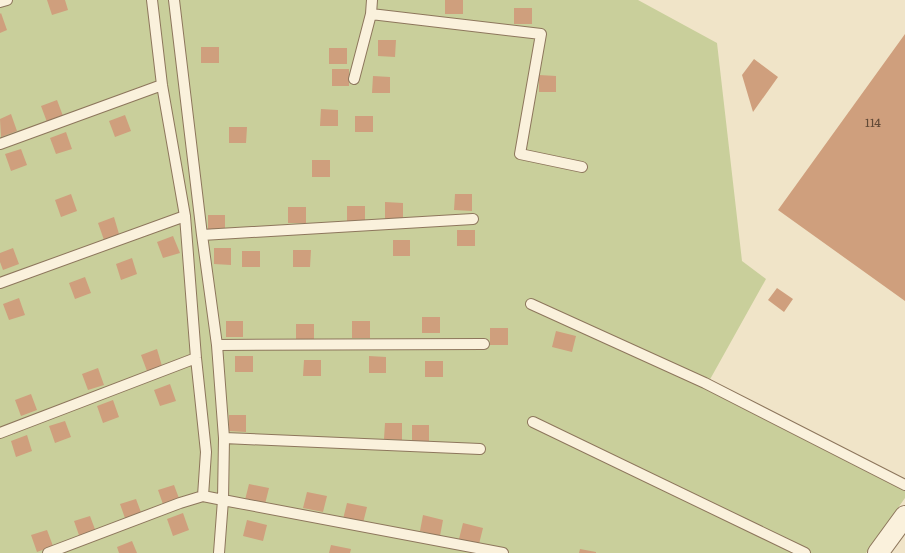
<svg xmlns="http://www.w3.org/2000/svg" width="905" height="553" font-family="Literata,serif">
<rect width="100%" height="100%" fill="#f0e4c8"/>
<path fill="#c9cf9b" d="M0 0H638L717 43 742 261 766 279 708 383 905 483V498L866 553H0Z"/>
<path fill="#cf9f7d" d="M47 0H65L68 10 52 15Z
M445 0H463V14H445Z
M514 8H532V24H514Z
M1 13 7 30 0 33V14Z
M905 34V301L778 210Z
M378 40H396L395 57 378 56Z
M201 47H219V63H201Z
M329 48H347V64H329Z
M754 59 778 77 753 112 742 75Z
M332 69H349V86H332Z
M539 75 556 76V92H539Z
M373 76 390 77V93H372Z
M57 100 63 116 47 122 41 106Z
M321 109 338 110V126H320Z
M11 114 17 131 1 137 0 119Z
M125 115 131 131 115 137 109 121Z
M355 116H373V132H355Z
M229 127H247L246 143H229Z
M66 132 72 149 56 154 50 138Z
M21 149 27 165 11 171 5 154Z
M312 160H330V177H312Z
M71 194 77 211 61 217 55 200Z
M455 194H472V211L454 210Z
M385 202 403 203V219H385Z
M347 206H365V222H347Z
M288 207H306V223H288Z
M208 215H225V231H208Z
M114 217 119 234 104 240 98 223Z
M457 230H475V246H457Z
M173 236 180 253 163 258 157 242Z
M393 240H410V256H393Z
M13 248 19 264 3 270 0 262V253Z
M214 248H231V265L214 264Z
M293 250H311L310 267H293Z
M242 251H260V267H242Z
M132 258 137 274 121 280 116 264Z
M85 277 91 293 75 299 69 283Z
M777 288 793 299 784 312 768 300Z
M19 298 25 315 9 320 3 304Z
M422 317H440V333H422Z
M226 321H243V337H226Z
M352 321H370V338H352Z
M296 324H314V341L296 340Z
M490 328H508V345H490Z
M556 331 576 336 572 352 552 347Z
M157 349 162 366 147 371 141 355Z
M235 356H253V372H235Z
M369 356 386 357V373H369Z
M304 360H321V376H303Z
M425 361H443V377H425Z
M98 368 104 385 88 390 82 374Z
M170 384 176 401 160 406 154 390Z
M31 394 37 410 21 416 15 400Z
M113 400 119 417 103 423 97 406Z
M229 415H246V432L229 431Z
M65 421 71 437 55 443 49 426Z
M385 423H402V440L384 439Z
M412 425H429V442H412Z
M27 435 32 451 16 457 11 441Z
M249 484 269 488 265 504 245 500Z
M174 485 180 501 164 507 158 490Z
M307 492 327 496 323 512 303 508Z
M136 499 142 515 126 521 120 504Z
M347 503 367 507 363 523 343 519Z
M183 513 189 530 173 536 167 519Z
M423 515 443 520 440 536 420 531Z
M90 516 96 532 80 538 74 521Z
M247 520 267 525 263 541 243 536Z
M463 523 483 528 479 544 459 539Z
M47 530 53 546 37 552 31 535Z
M132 541 137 553H119L117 547Z
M331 545 351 549 350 553H329Z
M580 549 596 552V553H579Z"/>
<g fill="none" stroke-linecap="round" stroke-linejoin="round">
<defs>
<path id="lane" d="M152 0 162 85 185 216 196 358 206 452 203 496
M174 0 202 235 217 345 224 438 223 500 219 553
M0 2 7 0
M371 14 541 34 520 154 582 167
M354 79 371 14 372 0
M0 144 162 85
M202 235 473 219
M0 283 185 216
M531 304 705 383 905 485
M217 345 484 344
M533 422 805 553
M0 433 196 358
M224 438 480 449
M48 553 180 503 203 496 223 500 503 553"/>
<path id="street" d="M878 553 905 516"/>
</defs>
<use href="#lane" stroke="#8d765c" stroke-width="12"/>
<use href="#street" stroke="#8d765c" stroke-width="22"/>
<use href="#lane" stroke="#faf1dc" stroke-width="10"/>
<use href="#street" stroke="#faf1dc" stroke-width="20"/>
</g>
<g text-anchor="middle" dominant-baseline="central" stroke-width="4" stroke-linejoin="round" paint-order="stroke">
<g font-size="12" fill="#624a37">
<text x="873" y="122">114</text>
</g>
</g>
</svg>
